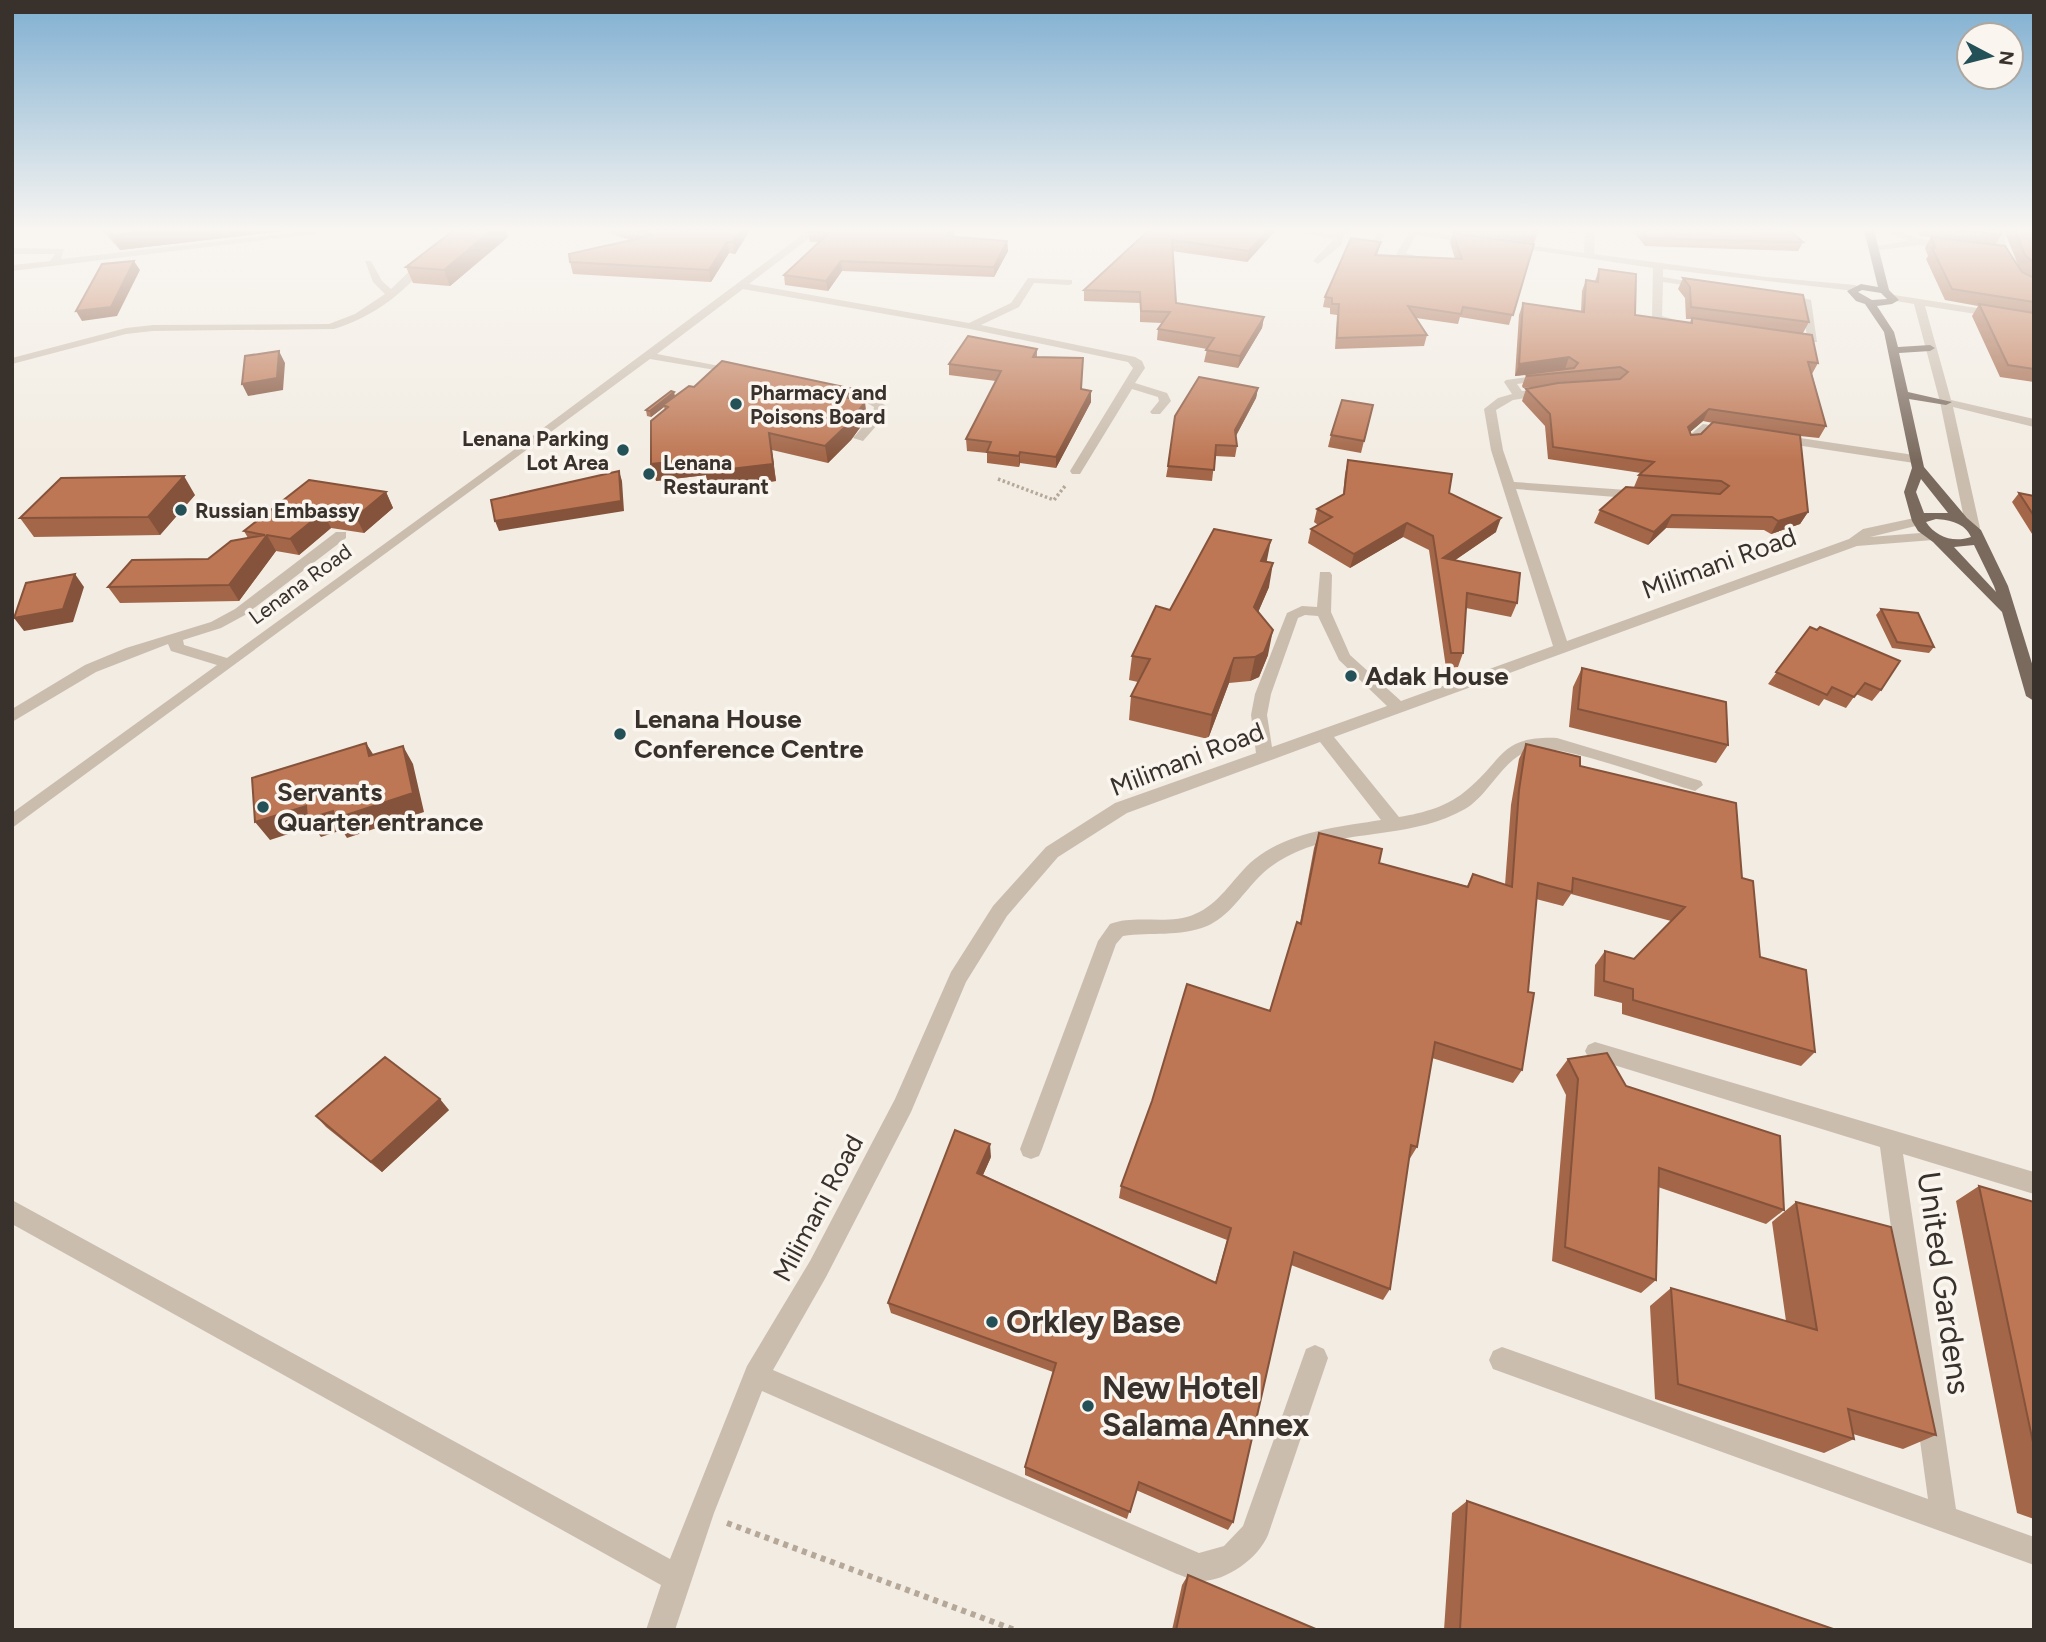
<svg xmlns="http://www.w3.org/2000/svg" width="2046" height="1642" font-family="Figtree,sans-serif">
<rect width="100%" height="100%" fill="#f2ece2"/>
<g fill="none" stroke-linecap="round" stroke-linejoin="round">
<path stroke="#b6a898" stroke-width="3.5" stroke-dasharray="2.5 2.5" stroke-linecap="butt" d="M998 479 1054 500 1065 486"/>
<path stroke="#b6a898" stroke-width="6" stroke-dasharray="5 5" stroke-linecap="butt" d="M727 1523 1015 1630"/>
<path fill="#cabdae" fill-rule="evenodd" d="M317 230H345L12 271V265L50 261 55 254H12V248L64 249 61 259Z
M809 230H820L749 284 969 323 1011 303 1028 278 1072 280V284L1069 285 1034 283 1019 307 981 325 1135 357 1142 361 1145 368 1135 383 1167 393 1171 401 1160 414H1152L1150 412 1159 401 1158 397 1132 389 1080 474H1072L1070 471 1133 368 1128 362 970 329 743 289 657 354 735 369 741 372 739 374 650 359 12 828V813L217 665 171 651 168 644 96 672 12 722V709L85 665 126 648 211 622 235 609 336 532H346V538L245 615 221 628 183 640 184 645 227 658 511 452Z
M1287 230 1336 234 1337 230H1346L1341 245 1318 264 1313 261 1334 239Z
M1379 230H1388L1376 247H1370Z
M1397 230H1420L1478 240 1473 243 1416 235 1406 253 1431 260C1421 266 1404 262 1396 254L1408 234Z
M1585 230H1595L1594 254 1766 277 1855 285 1860 288 1855 291 1663 269V277L1709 285 1704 288 1663 282 1662 316 1683 322V326L1679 327 1652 318 1653 268 1506 246 1511 243 1584 253Z
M1882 230H1894L1921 239 1957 246 1952 249 1919 245 1871 251V247L1908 241Z
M1994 230H2003C2007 251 2013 274 2034 284V291C2007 282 1997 255 1994 230Z
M422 259 430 261C403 294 375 316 334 329L153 331 126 334 12 364V358L126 328 153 325 329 324 355 314 385 294 373 282 365 261H371L382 281 391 289Z
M1780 292 1811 300 1817 342H1785V338L1807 337 1802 304 1776 297V293Z
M1894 295 2034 317V323L1925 306 1951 400 2034 419V427L1953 407 1980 528 1978 531H1968L1966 528 1940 402 1914 304 1890 300 1889 298Z
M1548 374 1554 377 1552 379 1517 384 1522 391 1550 390V394L1513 400 1496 410 1503 450 1514 482 1641 491 1647 495 1641 499 1516 489 1567 641 1849 539 1863 529 1919 517 1924 518V524L1870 537 1933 532 1940 536 1933 540 1857 546 1334 737 1399 817C1424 813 1449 806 1468 789 1505 758 1500 736 1557 738L1701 781 1703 785 1695 791C1660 781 1569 746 1536 749 1505 753 1491 794 1465 809 1416 837 1357 830 1306 848 1287 855 1270 865 1257 879 1241 896 1228 917 1207 926 1179 937 1151 932 1123 936L1116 944 1042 1149 1039 1156 1031 1159 1023 1156 1020 1149 1098 941 1110 924C1137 914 1169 926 1195 914 1219 904 1232 880 1250 863 1285 832 1337 827 1381 820L1320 742 1127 813 1058 857 1007 916 966 982 911 1112 826 1277 773 1370 1199 1553 1224 1546 1243 1526 1306 1349 1315 1345 1324 1349 1328 1358 1268 1535C1258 1559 1224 1583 1198 1581 1191 1580 1183 1576 1177 1574L762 1391 714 1513 675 1630H646L661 1585 12 1224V1200L670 1559 747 1366 810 1261 895 1099 951 972 993 906 1046 847 1115 803 1256 753 1251 715 1255 694 1287 613 1302 606 1317 607 1320 572H1330L1332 575 1331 612 1350 655 1401 701 1553 646 1491 450 1484 409 1498 398 1512 394 1504 382 1506 380ZM1305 615 1318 616 1339 660 1387 706 1272 747 1267 715 1271 694 1298 618Z
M831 388 872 396 886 406 884 417 863 441 853 438 872 416 874 407 864 401 827 393V389Z
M1703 424 1731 428 1737 432 1731 436 1706 432 1693 445H1685V439Z
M1780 435 1914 455 1920 459 1914 463 1776 442 1774 439Z
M1595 1042 2034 1172V1194L1903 1154 1956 1509 2034 1537V1565L1493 1369 1489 1360 1493 1351 1502 1347 1928 1499 1880 1147 1588 1057 1585 1051 1588 1045Z"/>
<path fill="#7a6a5e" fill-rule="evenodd" d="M1864 230H1874L1889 290 1899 300 1892 304 1877 306 1894 332 1898 347 1930 345 1935 348 1930 351 1899 353 1908 392 1952 402 1946 405 1909 399 1924 467 1967 518 1981 530 2008 586 2034 670V701L2026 696 2002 612 1933 542 1918 531 1912 521 1904 492 1912 468 1884 332 1865 304 1856 301 1847 291 1861 284 1878 287ZM1862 290 1881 293 1887 299 1872 300 1858 292ZM1921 479 1948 513H1924L1916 492ZM1936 519C1950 520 1965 523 1971 537 1953 543 1936 537 1926 522ZM1974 545 1994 586 1996 592 1954 547Z"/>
</g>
<path fill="#a36648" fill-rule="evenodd" d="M102 230H294L120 250Z
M610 230H679V232L750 230 735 254 729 253 711 282 573 274 570 262 631 240 611 234Z
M1149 230H1276L1247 262 1172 251 1176 303 1264 317 1262 328 1238 368 1204 362 1207 349 1157 340 1158 329 1162 323 1140 322V303L1084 301V290Z
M1447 230H1539L1534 243 1447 231Z
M1548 230H1575L1574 233Z
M1632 230H1789L1803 242 1798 251 1645 246Z
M1917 230H2000L2001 235 1995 245 2018 265 2004 230H2034V382L2000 377 1972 316 1978 306 1945 300 1926 259 1928 256 1925 248 1931 237 1920 236Z
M808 232 952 237 1007 241 1008 251 994 277 842 271 828 291 785 285 784 275 820 242H810Z
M1453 233 1534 244 1509 325 1460 317 1458 324 1416 318 1427 335 1424 346 1335 349 1337 315 1330 314V308L1323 307 1325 297 1381 242 1377 256 1455 259 1450 242Z
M508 237 450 286 413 283 406 267Z
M1599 269 1635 315 1690 323 1691 319H1686L1685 298 1678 289 1683 278 1809 322 1803 333 1818 363 1812 374 1826 426 1819 438 1800 436 1808 512 1800 524 1771 534 1764 530 1666 528 1648 545 1594 523 1600 510 1634 487 1639 475 1641 473 1548 459 1545 426 1522 401 1526 389 1537 387 1523 388 1522 386 1526 375 1515 376 1519 315 1523 303 1581 312 1582 291 1586 280 1595 281ZM1703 421 1713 423 1701 434 1691 435 1690 432Z
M1037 349V357L1082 389 1091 402 1056 468 1020 463 1019 467 987 463V453L967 451 966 439 996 381 949 375V364Z
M694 387 854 389 855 399 867 418 851 440 828 463 772 450 776 481 709 489 706 475 656 481 665 410 664 407 651 417 647 416 646 410 674 392 675 397Z
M1258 388 1256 398 1236 436 1237 446 1235 457 1215 456 1212 481 1166 477 1168 466Z
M1373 405 1361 453 1328 447 1331 435Z
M1348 460 1449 493 1496 532 1455 560 1517 603 1511 617 1466 608 1463 653 1458 667 1446 668 1429 550 1403 537 1350 568 1308 543 1311 529 1318 525 1314 522 1317 509 1343 495 1345 474Z
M386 492 393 508 364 533 331 528 299 555 276 551 239 601 120 603 108 587 208 559 248 538 244 531Z
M2019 493 2034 496V537L2012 502Z
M195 495 160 535 34 537 20 518Z
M1267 561 1269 587 1258 612 1268 655 1259 677 1250 681 1229 683 1208 739 1129 720 1131 696 1138 682 1129 680 1132 656 1170 610Z
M1881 609 1934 647 1929 653 1892 648 1876 615Z
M1810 627 1881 690 1872 701 1856 694 1846 708 1824 699 1819 706 1768 684Z
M1582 668 1728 745 1716 763 1569 727 1573 687Z
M1526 744 1580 766 1742 878 1760 957 1815 1052 1801 1066 1622 1014V1003L1594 996 1595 965 1605 951 1634 959 1671 921 1571 894 1563 906 1536 899 1522 1070 1513 1083 1432 1058 1417 1147 1409 1160 1390 1289 1383 1300 1291 1265 1233 1522 1228 1530 1136 1490 1127 1519 1025 1475V1467L1053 1372 891 1313 888 1303 991 1157 983 1175 1215 1283 1227 1240 1119 1198 1121 1186 1270 1011 1300 923 1314 848 1319 833 1379 863 1467 886 1473 874 1505 885 1511 805 1519 759Z
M1568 1059 1626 1086 1784 1210 1766 1224 1658 1187 1656 1280 1641 1293 1552 1261 1566 1095 1556 1075Z
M449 1110 382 1172 326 1127 316 1116Z
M1979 1186 2034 1202V1519L2017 1513 1956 1201Z
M1796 1202 1936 1435 1903 1449 1853 1434 1854 1439 1824 1453 1655 1399 1650 1306 1671 1288 1786 1321 1772 1222Z
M1467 1501 1836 1630H1444L1452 1513Z
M1188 1575 1318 1630H1172L1182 1585Z"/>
<path fill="#85533b" d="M156 230H294L120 250 112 235Z
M492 230H506L508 237 450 286 444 270Z
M741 230H750L735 254 733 242Z
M950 230H956L948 246 947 236Z
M1268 230H1276L1247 262 1249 251Z
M1007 241 1008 251 994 277V267Z
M727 242 729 253 711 282 709 270Z
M134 261 140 270 117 316 82 321 76 311Z
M841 261 842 271 828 291 826 281Z
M1264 317 1262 328 1238 368 1240 356Z
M279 351 285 363 283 390 248 396 242 384Z
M1569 357 1565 369 1515 376 1519 364Z
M1258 388 1256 398 1233 441 1235 430Z
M854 389 856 405 845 397Z
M1091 391V402L1056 468V457Z
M674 392 675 398 663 405 664 407 651 417 650 411Z
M865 402 867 418 851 440 828 463 825 446Z
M1709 409 1703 421 1682 439 1688 427Z
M769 433 776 481 709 489 706 475 656 481 651 464 704 458Z
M1020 452V463L1019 467V456Z
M619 471 622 481 624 511 499 531 495 521Z
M184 476 195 495 160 535 148 517Z
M386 492 393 508 364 533 356 517Z
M323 512 331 528 299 555 290 539Z
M1808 512 1800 524 1771 534 1778 521Z
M1672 515 1666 528 1648 545 1654 532Z
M1501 518 1496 532 1438 572 1443 558Z
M1407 523 1403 537 1350 568 1354 554Z
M267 535 276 551 239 601 229 585Z
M1271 540 1266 565 1261 561Z
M1273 563 1269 587 1250 631 1254 607Z
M75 574 84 587 73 622 24 631 14 618Z
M1273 630 1268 655 1259 677 1250 681 1255 657Z
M1234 658 1229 683 1208 739 1212 715Z
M366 743 378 762 369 756Z
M403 746 413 764 424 812 347 838 342 830 321 837 313 826 270 840 255 822Z
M440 1099 449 1110 382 1172 371 1162Z
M990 1144 991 1157 978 1186 977 1173Z"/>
<path fill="#be7754" stroke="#85533b" stroke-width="2" d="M107 230H156L112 235Z
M454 230H492L444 270 406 267Z
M635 230H679V232L681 230H741L733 242H727L709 270 570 262 569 254 654 235Z
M812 230H950L947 236 1007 241 994 267 841 261 826 281 784 275 829 233 808 232Z
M1149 230H1268L1249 251 1172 240 1176 303 1264 317 1240 356 1206 350 1214 338 1158 329 1170 312 1141 311 1140 292 1084 290Z
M1642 230H1789L1803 242 1648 238Z
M1963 230H2000L2001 235Z
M2015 230H2034V263L2025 255Z
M1453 233 1534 244 1513 315 1463 307 1461 314 1408 306 1427 335 1337 338 1339 304H1332V298L1325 297 1351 238 1381 242 1375 255 1462 259Z
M1931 237 2005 246 2022 272 2034 278V302L1952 289 1932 248H1935Z
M134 261 111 307 76 311 102 264Z
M1599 269 1636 274 1635 315 1692 323V318L1812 335 1818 363 1808 362 1826 426 1709 409 1688 427 1691 435 1701 434 1713 422 1800 435 1808 512 1778 521 1772 517 1672 515 1654 532 1600 510 1626 487 1720 494 1729 486 1721 481 1639 475 1654 462 1553 447 1550 414 1526 389 1558 383 1620 379 1628 372 1620 367 1527 376 1526 374 1574 368 1578 363 1569 357 1519 364 1523 303 1584 312 1586 280 1598 282Z
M1683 278 1803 295 1809 322 1691 307 1690 287Z
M1979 304 2034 313V369L2008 365Z
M968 336 1037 349 1033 357 1083 358 1081 389 1091 391 1056 457 1020 452 1019 456 987 452 991 442 966 439 1001 371 949 364Z
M279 351 277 378 242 384 245 356Z
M722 361 854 389 845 397 865 402 849 423 825 446 769 433 773 464 705 472 704 458 651 464V421L668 407 663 405 689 386 694 387Z
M1199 377 1258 388 1235 430 1237 446 1216 445 1214 470 1168 466 1175 416Z
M671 391 674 392 650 411 646 410Z
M1342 400 1373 405 1364 441 1331 435Z
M1348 460 1452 474 1449 493 1501 518 1443 558 1520 573 1517 603 1467 593 1463 653H1451L1433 536 1407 523 1354 554 1311 529 1332 517 1317 509 1344 494Z
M619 471 621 501 495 521 491 500Z
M184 476 148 517 20 518 61 478Z
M309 480 386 492 356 517 323 512 290 539 267 535 229 585 108 587 132 560 208 559 231 541 265 535 244 531Z
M2019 493 2034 496V516Z
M1214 529 1271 540 1261 561 1273 563 1254 607 1273 630 1264 652 1255 657 1234 658 1212 715 1131 696 1150 659 1132 656 1156 606 1170 610Z
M75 574 63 609 14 618 26 583Z
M1881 609 1918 613 1934 647 1897 642Z
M1810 627 1817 630 1820 627 1900 661 1881 690 1865 683 1854 697 1832 687 1827 695 1776 672Z
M1582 668 1726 702 1728 745 1578 709Z
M366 743 369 756 403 746 413 793 334 819 333 811 307 819 306 806 255 822 252 778Z
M1526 744 1580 757V766L1736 803 1742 878 1753 881 1760 957 1806 970 1815 1052 1633 1000V989L1604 981 1605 951 1634 959 1685 907 1573 878 1572 892 1538 883 1528 992 1534 993 1522 1070 1435 1042 1417 1147 1411 1145 1390 1289 1294 1252 1233 1522 1139 1482 1130 1512 1025 1467 1056 1363 888 1303 955 1130 990 1144 977 1173 1216 1283 1231 1228 1121 1186 1152 1101 1187 984 1270 1011 1297 922 1301 924 1319 833 1382 849 1379 863 1468 887 1473 874 1512 887 1519 790Z
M1607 1053 1626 1086 1780 1136 1784 1210 1659 1168 1656 1280 1565 1247 1578 1079 1568 1059Z
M385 1057 440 1099 371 1162 316 1116Z
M1979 1186 2034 1202V1447Z
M1796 1202 1891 1227 1936 1435 1848 1409 1854 1439 1678 1384 1671 1288 1817 1330Z
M1467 1501 1836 1630H1460Z
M1188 1575 1318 1630H1176Z"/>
<linearGradient id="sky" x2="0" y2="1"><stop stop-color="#7fafd1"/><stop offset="0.5" stop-color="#f9f6f2"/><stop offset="1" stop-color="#f9f6f2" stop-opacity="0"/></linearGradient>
<rect width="2046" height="460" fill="url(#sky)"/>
<g fill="#245058" stroke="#faf5ee" stroke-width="2.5">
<circle cx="736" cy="404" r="7"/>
<circle cx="623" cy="450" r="7"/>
<circle cx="649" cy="474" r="7"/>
<circle cx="181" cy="510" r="7"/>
<circle cx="1351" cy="676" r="7"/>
<circle cx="620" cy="734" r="7"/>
<circle cx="263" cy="807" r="7"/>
<circle cx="992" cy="1322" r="7"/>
<circle cx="1088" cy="1406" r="7"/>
</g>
<g text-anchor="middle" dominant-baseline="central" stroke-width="7" stroke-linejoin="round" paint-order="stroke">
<g font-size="21" font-weight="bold" fill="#39312c" stroke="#faf5ee" text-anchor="start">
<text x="750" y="392">Pharmacy and<tspan x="750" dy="24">Poisons Board</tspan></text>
<text x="609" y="438" text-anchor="end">Lenana Parking<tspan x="609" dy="24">Lot Area</tspan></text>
<text x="663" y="462">Lenana<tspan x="663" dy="24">Restaurant</tspan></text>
<text x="195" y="510">Russian Embassy</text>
</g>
<g font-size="21" fill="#39312c" stroke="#faf5ee">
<text transform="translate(300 584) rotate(-36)">Lenana Road</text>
</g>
<g font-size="26" fill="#39312c" stroke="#faf5ee">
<text transform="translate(1719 563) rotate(-20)">Milimani Road</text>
<text transform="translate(1187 759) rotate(-21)">Milimani Road</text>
<text transform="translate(818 1208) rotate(-62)">Milimani Road</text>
</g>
<g font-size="26" font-weight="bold" fill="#39312c" stroke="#faf5ee" text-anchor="start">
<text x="1365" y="676">Adak House</text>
<text x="634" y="719">Lenana House<tspan x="634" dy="30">Conference Centre</tspan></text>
<text x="277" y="792">Servants<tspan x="277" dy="30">Quarter entrance</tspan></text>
</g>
<g font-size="32" fill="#39312c" stroke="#faf5ee">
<text transform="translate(1944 1283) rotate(82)">United Gardens</text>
</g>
<g font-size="32" font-weight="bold" fill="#39312c" stroke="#faf5ee" text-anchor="start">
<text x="1006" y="1322">Orkley Base</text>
<text x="1102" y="1388">New Hotel<tspan x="1102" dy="37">Salama Annex</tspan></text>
</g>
</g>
<rect width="2046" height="1642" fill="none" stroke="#39312c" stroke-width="28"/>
<g transform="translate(1990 56) rotate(97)"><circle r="33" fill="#faf5ee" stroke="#ada7a0" stroke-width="2"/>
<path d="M0-5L12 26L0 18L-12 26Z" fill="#245058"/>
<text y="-10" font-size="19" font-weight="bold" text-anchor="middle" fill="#39312c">N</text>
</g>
</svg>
